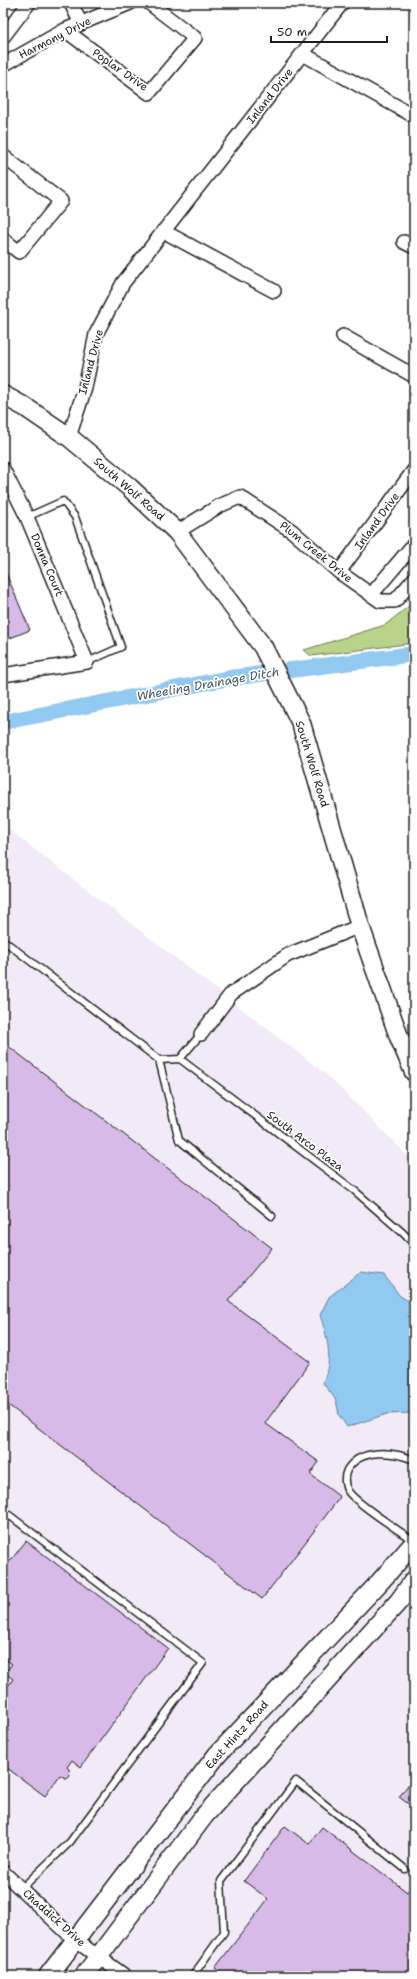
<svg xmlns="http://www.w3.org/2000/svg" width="417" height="1979" font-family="'Shantell Sans',sans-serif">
<rect width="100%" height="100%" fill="#fff"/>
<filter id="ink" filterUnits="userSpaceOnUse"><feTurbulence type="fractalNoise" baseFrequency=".025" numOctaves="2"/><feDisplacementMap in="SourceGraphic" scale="8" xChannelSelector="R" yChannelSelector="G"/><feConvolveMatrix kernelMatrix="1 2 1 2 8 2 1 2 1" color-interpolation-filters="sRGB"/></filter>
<g filter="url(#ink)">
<path fill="#f3eaf8" d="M3 825 326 1074 414 1162V1976H3Z"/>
<path fill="#b9d38a" stroke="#6a7853" d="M414 602V643L311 656 304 650 385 625Z"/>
<path fill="#91c9f0" stroke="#62849b" d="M361 1272 384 1275 400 1296 414 1304V1413L387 1414 347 1427 339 1415 336 1400 323 1383C333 1357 328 1340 320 1315L329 1297Z"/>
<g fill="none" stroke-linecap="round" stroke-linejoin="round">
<path stroke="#91c9f0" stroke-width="16" d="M3 722 230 678 414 654"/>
</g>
<path fill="#d7bae8" stroke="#1c1c1c" d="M3 566 30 630 3 641Z
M3 1042 272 1248 228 1301 310 1362 265 1423 319 1462 310 1474 340 1497 262 1599 3 1401Z
M26 1541 168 1648 81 1767 72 1760 67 1767 69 1769 70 1776 67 1779 60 1775 45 1796 3 1765V1693L13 1679 5 1673 12 1664 3 1657V1570Z
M414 1777V1808L399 1797Z
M285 1826 309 1844 322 1827 407 1892 414 1883V1976H225L215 1968 268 1899 244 1881Z"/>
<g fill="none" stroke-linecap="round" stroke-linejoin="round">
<defs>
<path id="service" d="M27 517 63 501 75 517 121 647 87 662
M3 940 159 1060 180 1059 201 1034
M180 1059 355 1191 403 1233 414 1244
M159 1060 179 1140 272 1216
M414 1460C393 1451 360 1448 347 1470 344 1476 344 1485 348 1491 354 1502 401 1532 414 1541
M3 1523 9 1515 203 1663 70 1842 21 1889
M194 1974 224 1932 221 1881 296 1781 405 1869"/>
<path id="minor" d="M71 3 81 24
M65 30 149 93 195 38 149 3
M3 37 29 3
M303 54 414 116
M3 65 65 30 130 3
M3 156 61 201 19 252 3 239
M163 231 274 291
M404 242 414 247
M343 336 414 376
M69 437 85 388 96 334 123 283 342 3
M3 469 27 517 87 662 3 675
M177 532 219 506 240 497 292 531 339 572 380 601H395L414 579
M339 572 414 470
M371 595 414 544
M201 1034 231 994 288 955 360 926
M3 1872 75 1940 125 1976"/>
<path id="secondary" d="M3 395 25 407 69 437 129 487 177 532 263 647 301 723 360 926 399 1037 414 1072
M48 1976 217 1755 378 1584 414 1543
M84 1976 204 1816 399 1601 414 1580"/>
</defs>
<use href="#service" stroke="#1c1c1c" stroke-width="9"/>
<use href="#minor" stroke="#1c1c1c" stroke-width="16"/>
<use href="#secondary" stroke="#1c1c1c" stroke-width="21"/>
<use href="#service" stroke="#fff" stroke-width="6"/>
<use href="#minor" stroke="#fff" stroke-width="13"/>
<use href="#secondary" stroke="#fff" stroke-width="18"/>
</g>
</g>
<g text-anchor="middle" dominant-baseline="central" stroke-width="3.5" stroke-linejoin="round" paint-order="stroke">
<g font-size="11" fill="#1c1c1c" stroke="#fff">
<text transform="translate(55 38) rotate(-27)">Harmony Drive</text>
<text transform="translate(120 70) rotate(35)">Poplar Drive</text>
<text transform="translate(270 96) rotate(-52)">Inland Drive</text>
<text transform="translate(91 362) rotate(-75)">Inland Drive</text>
<text transform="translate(129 489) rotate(41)">South Wolf Road</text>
<text transform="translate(377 521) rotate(-54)">Inland Drive</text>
<text transform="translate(316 552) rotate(39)">Plum Creek Drive</text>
<text transform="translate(47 565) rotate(67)">Donna Court</text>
<text transform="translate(312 764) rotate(73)">South Wolf Road</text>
<text transform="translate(305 1141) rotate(37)">South Arco Plaza</text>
<text transform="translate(237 1735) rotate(-48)">East Hintz Road</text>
<text transform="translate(54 1918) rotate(42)">Chaddick Drive</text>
</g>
<g font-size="12" font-style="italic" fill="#455966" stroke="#fff">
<text transform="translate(208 684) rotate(-10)">Wheeling Drainage Ditch</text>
</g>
</g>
<rect width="417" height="1979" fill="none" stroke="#fff" stroke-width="16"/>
<rect x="8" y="8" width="401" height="1963" fill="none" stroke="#1c1c1c" stroke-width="1.5" filter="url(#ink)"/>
<path d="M271 36v6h116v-6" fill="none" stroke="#1c1c1c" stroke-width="2"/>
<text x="277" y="36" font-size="12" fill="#1c1c1c" stroke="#ffffff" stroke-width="3" paint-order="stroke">50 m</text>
</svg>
